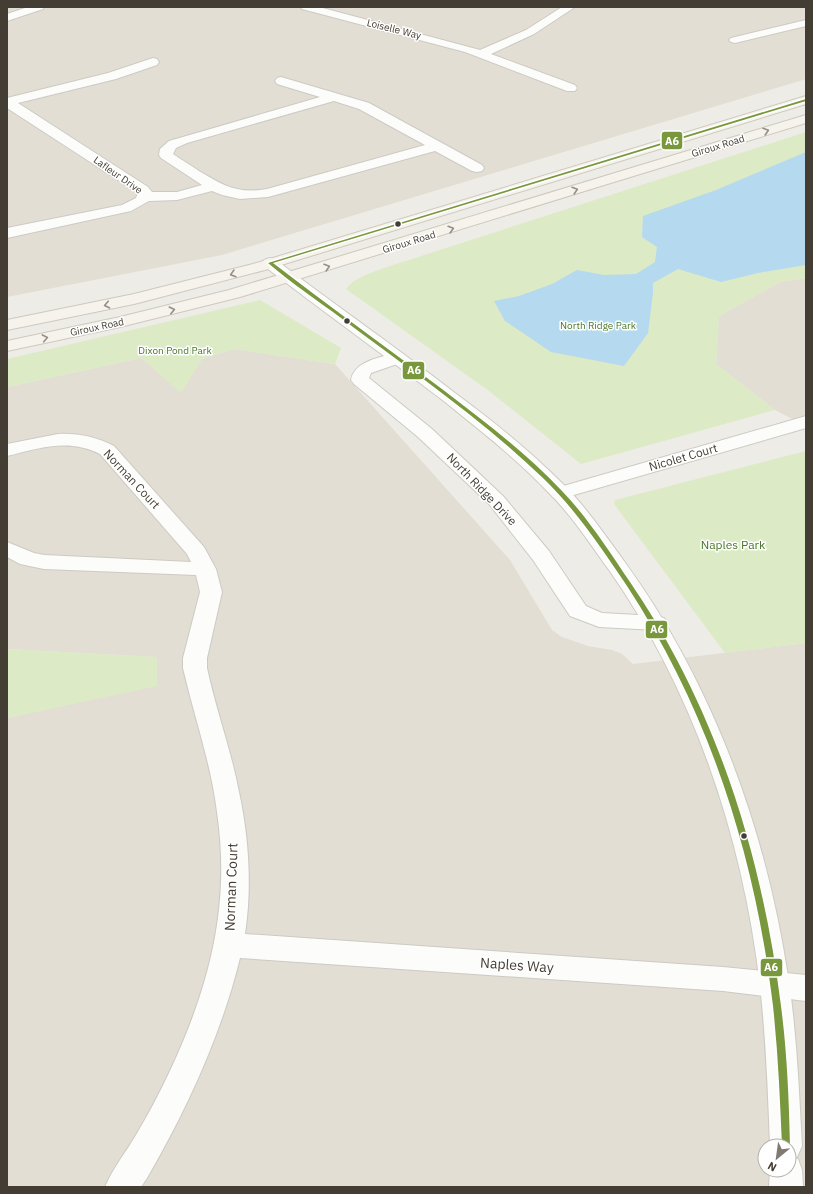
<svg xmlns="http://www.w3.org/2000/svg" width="813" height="1194" font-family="'IBM Plex Sans',sans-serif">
<rect width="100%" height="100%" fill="#eeece6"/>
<path fill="#e3ded3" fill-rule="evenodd" d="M7 7H806V79L222 255 7 297Z
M806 278V426L775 410 716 364 719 316 780 282Z
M234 349 335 364 510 560 552 630 562 637 588 646 612 650 622 654 633 664 806 643V1187H7V718L157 685 156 657 7 649V387L141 358 181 392 202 359ZM765 1146H789V1170H765Z"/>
<path fill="#dceac6" d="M806 132V278L780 282 719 316 716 364 775 410 581 464 489 391 346 289C355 277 371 273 384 268Z
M260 300 341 348 335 364 234 349 202 359 181 393 141 358 7 387V359Z
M806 451V643L725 653 614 504 615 500Z
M7 649 157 657V686L7 718Z"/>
<path fill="#b5d9ee" d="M806 152V265L758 273 721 282 678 269 653 283V293L648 333 624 366 551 352 505 321 494 301 519 296 552 284 577 270 604 275 636 274 655 262 657 247 642 237 643 216 716 190Z"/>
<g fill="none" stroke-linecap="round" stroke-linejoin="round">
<defs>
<path id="minor" d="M28 7H44L43 9 7 21V14Z
M301 7H319L480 50 526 30 562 7H575L534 34 491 54 575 85 577 88 575 91H567L465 52 302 9Z
M806 20V26L735 43 731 42 729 40 731 38Z
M153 58 157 59 159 62 157 65 116 79 18 103 148 187 152 192H177L202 185 161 158 159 155 160 149 169 141 320 97 277 84 275 81 277 78 281 77 369 103 482 165 484 168 482 171 477 172 472 171 435 151 268 197 240 199 222 195 212 191 177 200 149 201 131 211 7 238V228L122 205 136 198 138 193 7 108V98L108 73ZM334 101 359 109 425 145 267 189C237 194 224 186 199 171 191 165 181 160 173 154L176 148 187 143Z
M397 353 403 354 406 358 403 362 371 373 369 378 432 429 503 496 549 551 586 606 602 613 656 616 664 618 667 623 664 628 656 630 599 627 570 616 533 560 489 504 418 437 354 384 351 380C354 361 381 357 397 353Z
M806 416V428L567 497 560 499 553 497 550 493 553 489Z
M58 434C78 433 96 437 114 446L204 547 216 569 222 592 207 658V668C216 710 231 750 239 792 249 838 252 888 245 934L723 967 806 975V1001L723 991 240 958C221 1035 187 1109 147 1178L141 1187H105C113 1168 126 1152 136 1135 148 1115 159 1094 169 1073 209 988 231 907 217 812 211 763 194 716 183 668V658L200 592 196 575 44 569 20 564 7 557V542L34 553 44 555 191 562 187 554 100 454C68 438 40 448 7 456V444Z"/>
<path id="tertiary" d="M270 258 276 260C335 305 396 347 455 393 493 421 530 451 563 484 586 507 605 535 624 561 714 685 767 832 789 983 797 1037 799 1092 802 1146L797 1157 795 1158 798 1159 802 1170 803 1187H769L770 1170H789V1146H770C768 1092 766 1039 760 985 743 839 694 691 609 570 590 544 573 517 550 494 518 460 481 431 445 402 385 356 324 312 264 266L262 263 264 260Z"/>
<path id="secondary" d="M806 96V104L265 270 134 304 7 330V320L134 294 253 264Z
M806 115V123L240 297 120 327 7 351V341L120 317 229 290Z"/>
</defs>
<use href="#minor" stroke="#cccac4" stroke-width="2"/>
<use href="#tertiary" stroke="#cccac4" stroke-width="2"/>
<use href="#secondary" stroke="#cec9bd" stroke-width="2"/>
<use href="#minor" fill="#fcfcfb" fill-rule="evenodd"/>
<use href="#tertiary" fill="#fcfcfb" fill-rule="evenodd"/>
<use href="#secondary" fill="#f6f3ed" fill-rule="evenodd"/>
<defs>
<path id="bus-1" d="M806 99V101L273 263C329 306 386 347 442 389 484 421 526 453 562 491 588 518 609 551 630 582 647 607 663 633 677 660 734 768 766 886 781 1006 787 1052 789 1099 790 1146L789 1149V1146H782C780 1099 778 1052 773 1006 755 856 710 713 627 586 602 549 577 511 544 479 482 419 410 370 341 318 317 300 291 283 268 263Z"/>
</defs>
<use href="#bus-1" stroke="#fff" stroke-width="3"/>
<use href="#bus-1" fill="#79983d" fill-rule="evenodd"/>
</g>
<defs><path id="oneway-chevron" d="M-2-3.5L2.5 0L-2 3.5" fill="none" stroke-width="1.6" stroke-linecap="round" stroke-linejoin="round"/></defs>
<g stroke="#948f87">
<use href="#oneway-chevron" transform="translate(766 131) rotate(-17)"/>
<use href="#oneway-chevron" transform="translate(575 190) rotate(-17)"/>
<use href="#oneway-chevron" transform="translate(451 229) rotate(-17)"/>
<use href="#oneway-chevron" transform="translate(327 267) rotate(-17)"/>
<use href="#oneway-chevron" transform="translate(233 274) rotate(164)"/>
<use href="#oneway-chevron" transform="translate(107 305) rotate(168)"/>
<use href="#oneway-chevron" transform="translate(172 310) rotate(-13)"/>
<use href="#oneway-chevron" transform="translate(45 338) rotate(-11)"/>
</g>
<g fill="#443d33" stroke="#fff" stroke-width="1.5">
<circle cx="398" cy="224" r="3.5"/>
<circle cx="347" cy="321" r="3.5"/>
<circle cx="744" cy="836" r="3.5"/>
</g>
<g text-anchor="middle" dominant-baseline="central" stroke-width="3" stroke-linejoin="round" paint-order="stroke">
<g font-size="10" fill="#443d33" stroke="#fff">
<text transform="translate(394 29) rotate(14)">Loiselle Way</text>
<text transform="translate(718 146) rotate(-17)">Giroux Road</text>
<text transform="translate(118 175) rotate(35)">Lafleur Drive</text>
<text transform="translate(409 242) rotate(-17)">Giroux Road</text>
<text transform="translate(97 327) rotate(-12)">Giroux Road</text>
</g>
<g font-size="10" fill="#477626" stroke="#fff">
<text x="598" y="325">North Ridge Park</text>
<text x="175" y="350">Dixon Pond Park</text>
</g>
<g font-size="12" fill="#443d33" stroke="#fff">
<text transform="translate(683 457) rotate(-16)">Nicolet Court</text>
<text transform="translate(132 479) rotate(47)">Norman Court</text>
<text transform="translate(482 489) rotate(46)">North Ridge Drive</text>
</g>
<g font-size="12" fill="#477626" stroke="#fff">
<text x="733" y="544">Naples Park</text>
</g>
<g font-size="14" fill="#443d33" stroke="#fff">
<text transform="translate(231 887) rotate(-88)">Norman Court</text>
<text transform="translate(517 965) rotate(4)">Naples Way</text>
</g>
</g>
<g stroke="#fff" stroke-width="1.5">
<rect x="661" y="131" width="22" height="19" rx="4" fill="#79983d"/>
<rect x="402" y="361" width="23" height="19" rx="4" fill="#79983d"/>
<rect x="645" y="620" width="23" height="19" rx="4" fill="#79983d"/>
<rect x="760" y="958" width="23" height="19" rx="4" fill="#79983d"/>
</g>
<g font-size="11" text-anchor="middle" font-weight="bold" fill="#fff">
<text x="672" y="145">A6</text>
<text x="414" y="374">A6</text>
<text x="657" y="633">A6</text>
<text x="771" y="971">A6</text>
</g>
<rect width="813" height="1194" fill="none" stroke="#443d33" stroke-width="16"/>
<g transform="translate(777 1158) rotate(209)"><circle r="19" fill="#ffffff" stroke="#b4b1ad"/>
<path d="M0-3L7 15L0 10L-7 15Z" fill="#807a72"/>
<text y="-6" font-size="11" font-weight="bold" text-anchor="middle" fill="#443d33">N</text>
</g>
</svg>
